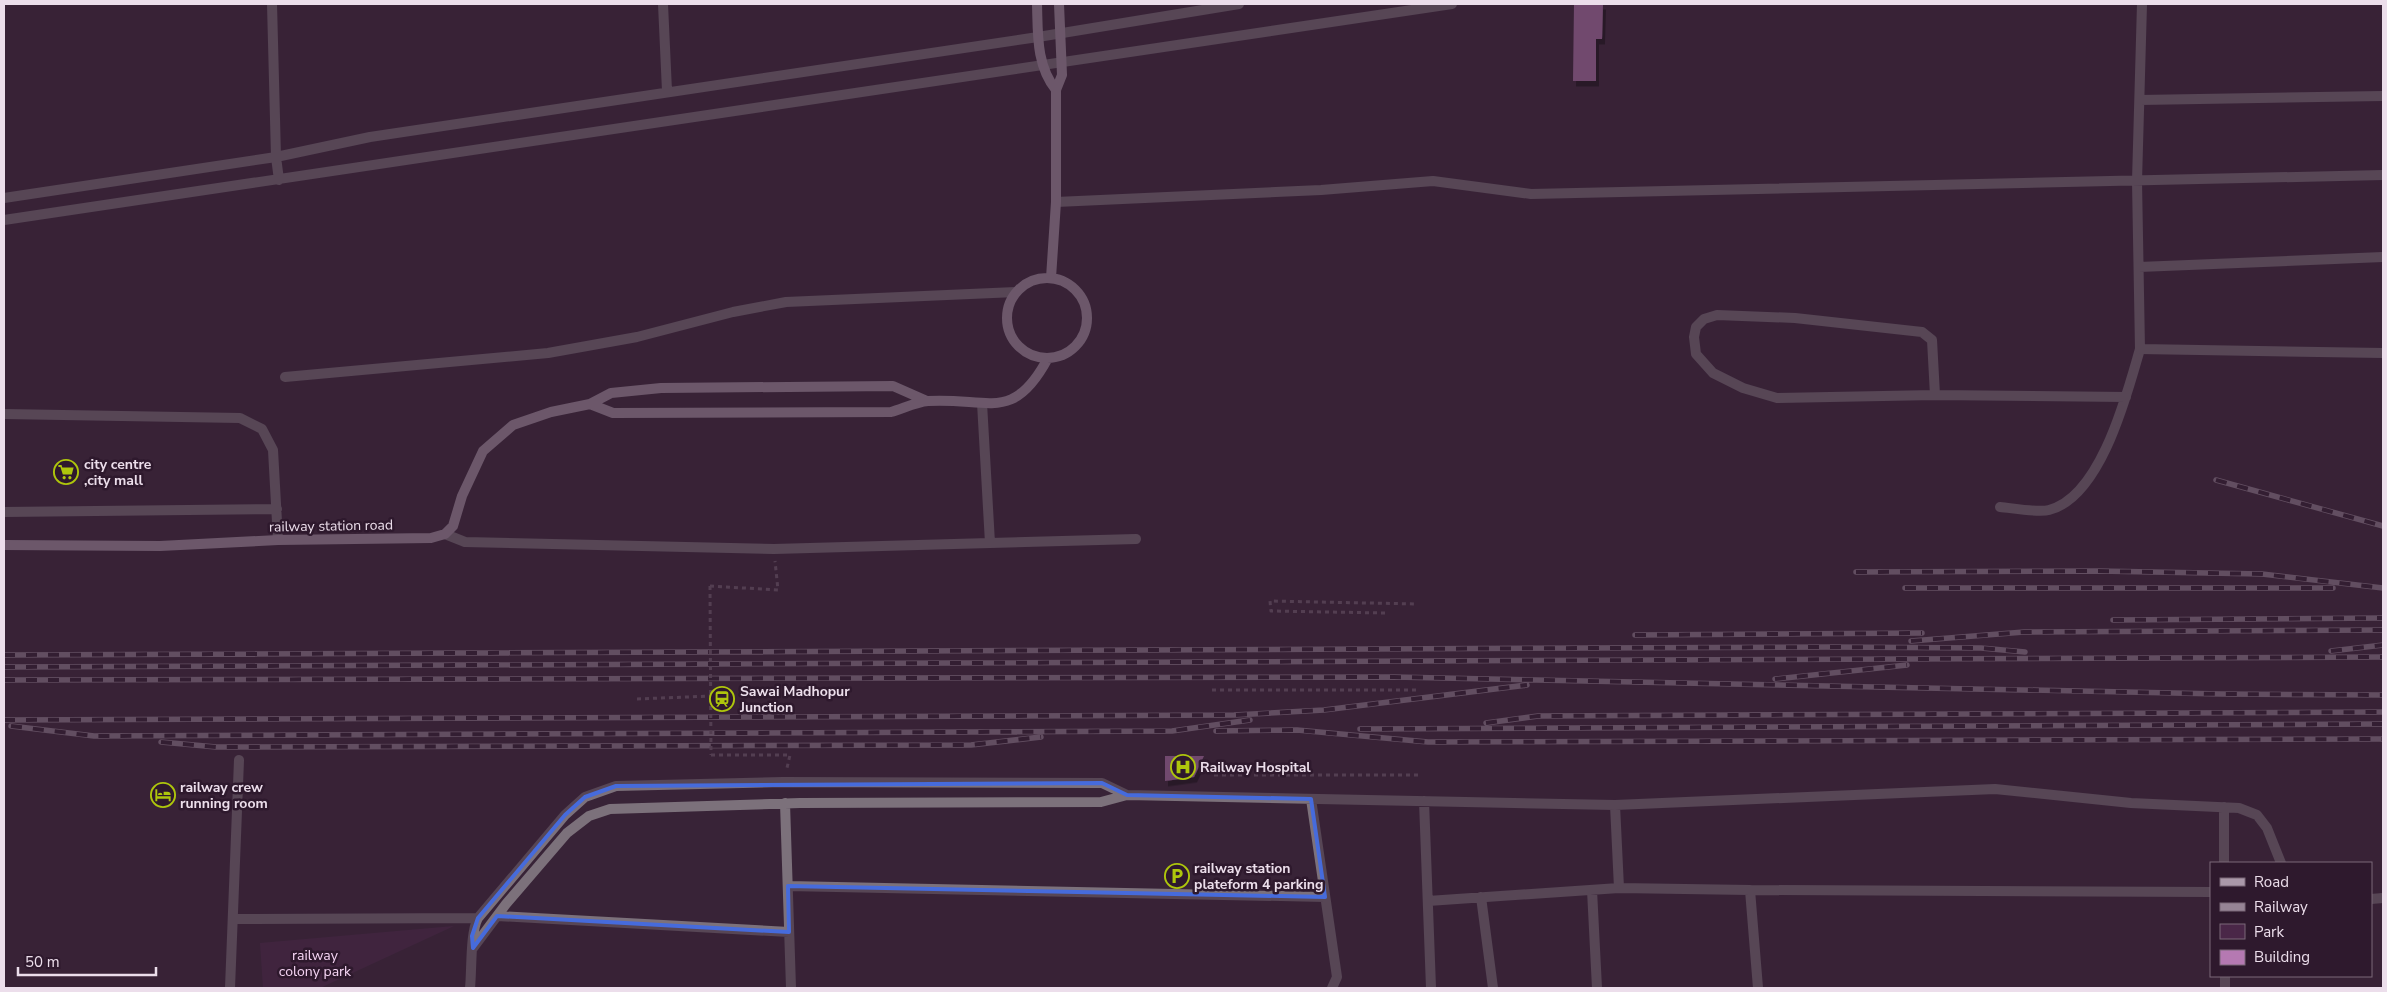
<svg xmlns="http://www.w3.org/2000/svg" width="2387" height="992" font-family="'Nunito Sans',sans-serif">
<defs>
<filter id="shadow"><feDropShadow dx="3" dy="5.5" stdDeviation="0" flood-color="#0009"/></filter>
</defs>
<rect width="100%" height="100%" fill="#382337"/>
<path fill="#4a2748" d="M454 926 320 988H263L260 943Z"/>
<path fill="#b579b2" filter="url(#shadow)" d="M1574 4H1603L1602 39H1596V81H1573Z
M1165 756H1204L1194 777 1165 781Z"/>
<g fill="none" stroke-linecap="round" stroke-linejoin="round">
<path stroke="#736072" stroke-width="3" stroke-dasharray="4 4" stroke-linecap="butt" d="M710 586 778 590 775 561
M1385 613 1271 611 1270 601 1417 604
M1212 690H1418
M637 699 711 696
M711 755H790L787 768
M1214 775H1419"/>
<path stroke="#7c717b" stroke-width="10" d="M285 377 548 353 637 337 733 312 786 302 1016 292
M1935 395 1932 340 1922 332 1795 318 1717 315 1704 319 1696 327 1694 337 1696 354 1713 373 1743 388 1777 398 1935 395 2126 397
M4 414 240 418 262 429 273 450 278 540
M2000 507C2012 508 2038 513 2049 510 2101 497 2127 394 2140 349
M4 512 277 509
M445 534 465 542 774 549 990 543 982 403
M990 543 1136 539"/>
<path stroke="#7c717b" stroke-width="10" d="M272 4 276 157 279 180
M663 4 667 91
M2142 4 2137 181 2140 349 2383 353
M2140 100 2383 96
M4 198 276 157 370 137 1038 37 1239 4
M1056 202 1321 190 1433 181 1531 194 2383 175
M4 220 1452 4
M2139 267 2383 257
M1311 799 1337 977 1332 988
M1424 801 1431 988
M785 803 791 988
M1615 805 1619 888 1750 890 1758 988
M2224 863V807
M788 886 1325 897
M1592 890 1597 988
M1750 890 2211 892
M1481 897 1493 988
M2371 899 2383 898
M1428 901 1619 888
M497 916 789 932
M233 919 478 918
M473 948 506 904 567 833 589 816 610 809 800 803 1101 802 1127 795 1615 805 1995 789 2131 803 2239 808 2257 815 2267 828 2281 863
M2225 976V988
M230 988 239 760
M470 988C472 969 470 933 478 918L565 815 585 797 616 786 783 782 1102 783 1127 795"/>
<path stroke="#aa98a9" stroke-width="10" d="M1037 4C1038 34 1036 65 1056 90
M1051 278 1056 202V90L1062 75 1059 4
M1007 318a40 40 0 1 1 80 0a40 40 0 1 1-80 0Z
M590 404 613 413 891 412C902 409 916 402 928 401 988 397 1013 424 1048 358
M4 545 160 546 278 540 431 538 445 534 453 526 462 496 483 451 513 425 551 412 590 404 611 393 661 388 893 386 927 401"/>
<defs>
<path id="rail" d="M2216 480 2383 526
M1856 572 2098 571 2262 574 2383 588
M1905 588H2333
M2113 620 2383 618
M1635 635 1922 633
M1911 641 2024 632 2383 630
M2331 651 2383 645
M4 655 1831 647 1981 648 2025 652
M4 667 2383 657
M1775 679 1907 665
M4 680 1394 677 2221 694 2383 695
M4 720 1234 715 1324 710 1527 685
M1486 723 1538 716 2383 712
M11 726 94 736 1172 731 1250 720
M1360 729 2383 724
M1216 731 1297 730 1428 742 2383 739
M161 742 216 747 971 745 1041 737"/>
</defs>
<use href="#rail" stroke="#968495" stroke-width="5.5"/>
<use href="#rail" stroke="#2e192d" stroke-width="4" stroke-dasharray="11" stroke-linecap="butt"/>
<path stroke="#736072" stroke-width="3" stroke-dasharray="4 4" stroke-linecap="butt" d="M710 586 711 755"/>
</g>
<path d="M0 0H2387V992H0ZM1102 783 1127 795 1311 799 1325 897 788 886 789 932 497 916 473 948 472 936 478 918 565 815 585 797 616 786Z" fill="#382337" fill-opacity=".55" fill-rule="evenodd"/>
<path fill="none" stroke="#466bdc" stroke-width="4" stroke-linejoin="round" d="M1102 783 1127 795 1311 799 1325 897 788 886 789 932 497 916 473 948 472 936 478 918 565 815 585 797 616 786Z"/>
<defs>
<symbol id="supermarket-ring" viewBox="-11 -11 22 22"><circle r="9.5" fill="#2e192d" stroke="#aec60c" stroke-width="1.5"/><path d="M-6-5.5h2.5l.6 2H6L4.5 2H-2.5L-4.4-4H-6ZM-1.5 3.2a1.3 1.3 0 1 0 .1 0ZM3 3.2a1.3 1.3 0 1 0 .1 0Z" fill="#aec60c"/></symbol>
<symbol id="station-ring" viewBox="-11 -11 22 22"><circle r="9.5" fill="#2e192d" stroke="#aec60c" stroke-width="1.5"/><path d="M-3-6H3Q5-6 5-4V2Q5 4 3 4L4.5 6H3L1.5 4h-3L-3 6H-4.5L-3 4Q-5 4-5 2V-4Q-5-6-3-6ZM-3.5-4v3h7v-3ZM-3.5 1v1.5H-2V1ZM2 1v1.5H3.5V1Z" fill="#aec60c"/></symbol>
<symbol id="hospital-ring" viewBox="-11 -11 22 22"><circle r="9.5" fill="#2e192d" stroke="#aec60c" stroke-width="1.5"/><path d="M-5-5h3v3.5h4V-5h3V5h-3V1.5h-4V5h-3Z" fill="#aec60c"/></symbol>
<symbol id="hotel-ring" viewBox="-11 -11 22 22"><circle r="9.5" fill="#2e192d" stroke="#aec60c" stroke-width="1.5"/><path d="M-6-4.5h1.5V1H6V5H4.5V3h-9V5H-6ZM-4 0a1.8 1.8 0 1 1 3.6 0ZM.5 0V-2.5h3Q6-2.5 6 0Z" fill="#aec60c"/></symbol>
<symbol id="parking-ring" viewBox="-11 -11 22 22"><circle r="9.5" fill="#2e192d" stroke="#aec60c" stroke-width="1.5"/><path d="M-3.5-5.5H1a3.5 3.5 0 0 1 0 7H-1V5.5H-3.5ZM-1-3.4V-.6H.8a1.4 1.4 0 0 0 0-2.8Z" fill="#aec60c"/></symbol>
</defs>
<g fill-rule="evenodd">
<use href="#supermarket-ring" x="52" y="458" width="28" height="28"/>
<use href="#station-ring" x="708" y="685" width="28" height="28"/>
<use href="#hospital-ring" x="1169" y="753" width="28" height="28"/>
<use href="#hotel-ring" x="149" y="781" width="28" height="28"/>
<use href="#parking-ring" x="1163" y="862" width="28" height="28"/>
</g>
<g text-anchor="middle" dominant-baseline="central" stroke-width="5" stroke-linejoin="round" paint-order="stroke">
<g font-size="14" font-weight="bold" fill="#ecdeeb" stroke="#2e192d" text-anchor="start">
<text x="84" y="464">city centre<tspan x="84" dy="16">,city mall</tspan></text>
<text x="740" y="691">Sawai Madhopur<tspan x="740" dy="16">Junction</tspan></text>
<text x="1200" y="767">Railway Hospital</text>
<text x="180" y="787">railway crew<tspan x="180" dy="16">running room</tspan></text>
<text x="1194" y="868">railway station<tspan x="1194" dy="16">plateform 4 parking</tspan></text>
</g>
<g font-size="14" fill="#ecdeeb" stroke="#2e192d">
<text transform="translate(331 526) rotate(-1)">railway station road</text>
</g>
<g font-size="14" fill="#f5d4f3" stroke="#2e192d">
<text x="315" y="955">railway<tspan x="315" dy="16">colony park</tspan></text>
</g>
</g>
<rect width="2387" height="992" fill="none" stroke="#ecdeeb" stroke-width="10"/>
<rect x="2210" y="862" width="162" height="115" fill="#2e192d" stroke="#7a6879"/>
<rect x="2220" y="878" width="25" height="8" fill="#aa98a9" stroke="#7a6879"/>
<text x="2254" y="887" font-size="15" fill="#ecdeeb">Road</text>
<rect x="2220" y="903" width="25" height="8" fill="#968495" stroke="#7a6879"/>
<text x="2254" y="912" font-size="15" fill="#ecdeeb">Railway</text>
<rect x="2220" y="924" width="25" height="15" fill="#4a2748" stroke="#7a6879"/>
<text x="2254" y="937" font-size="15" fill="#ecdeeb">Park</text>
<rect x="2220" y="950" width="25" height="15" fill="#b579b2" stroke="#7a6879"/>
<text x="2254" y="962" font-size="15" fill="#ecdeeb">Building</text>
<path d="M18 967v8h138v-8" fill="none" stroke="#ecdeeb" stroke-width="2.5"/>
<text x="25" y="967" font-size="15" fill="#ecdeeb" stroke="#2e192d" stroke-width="4" paint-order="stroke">50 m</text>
</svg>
